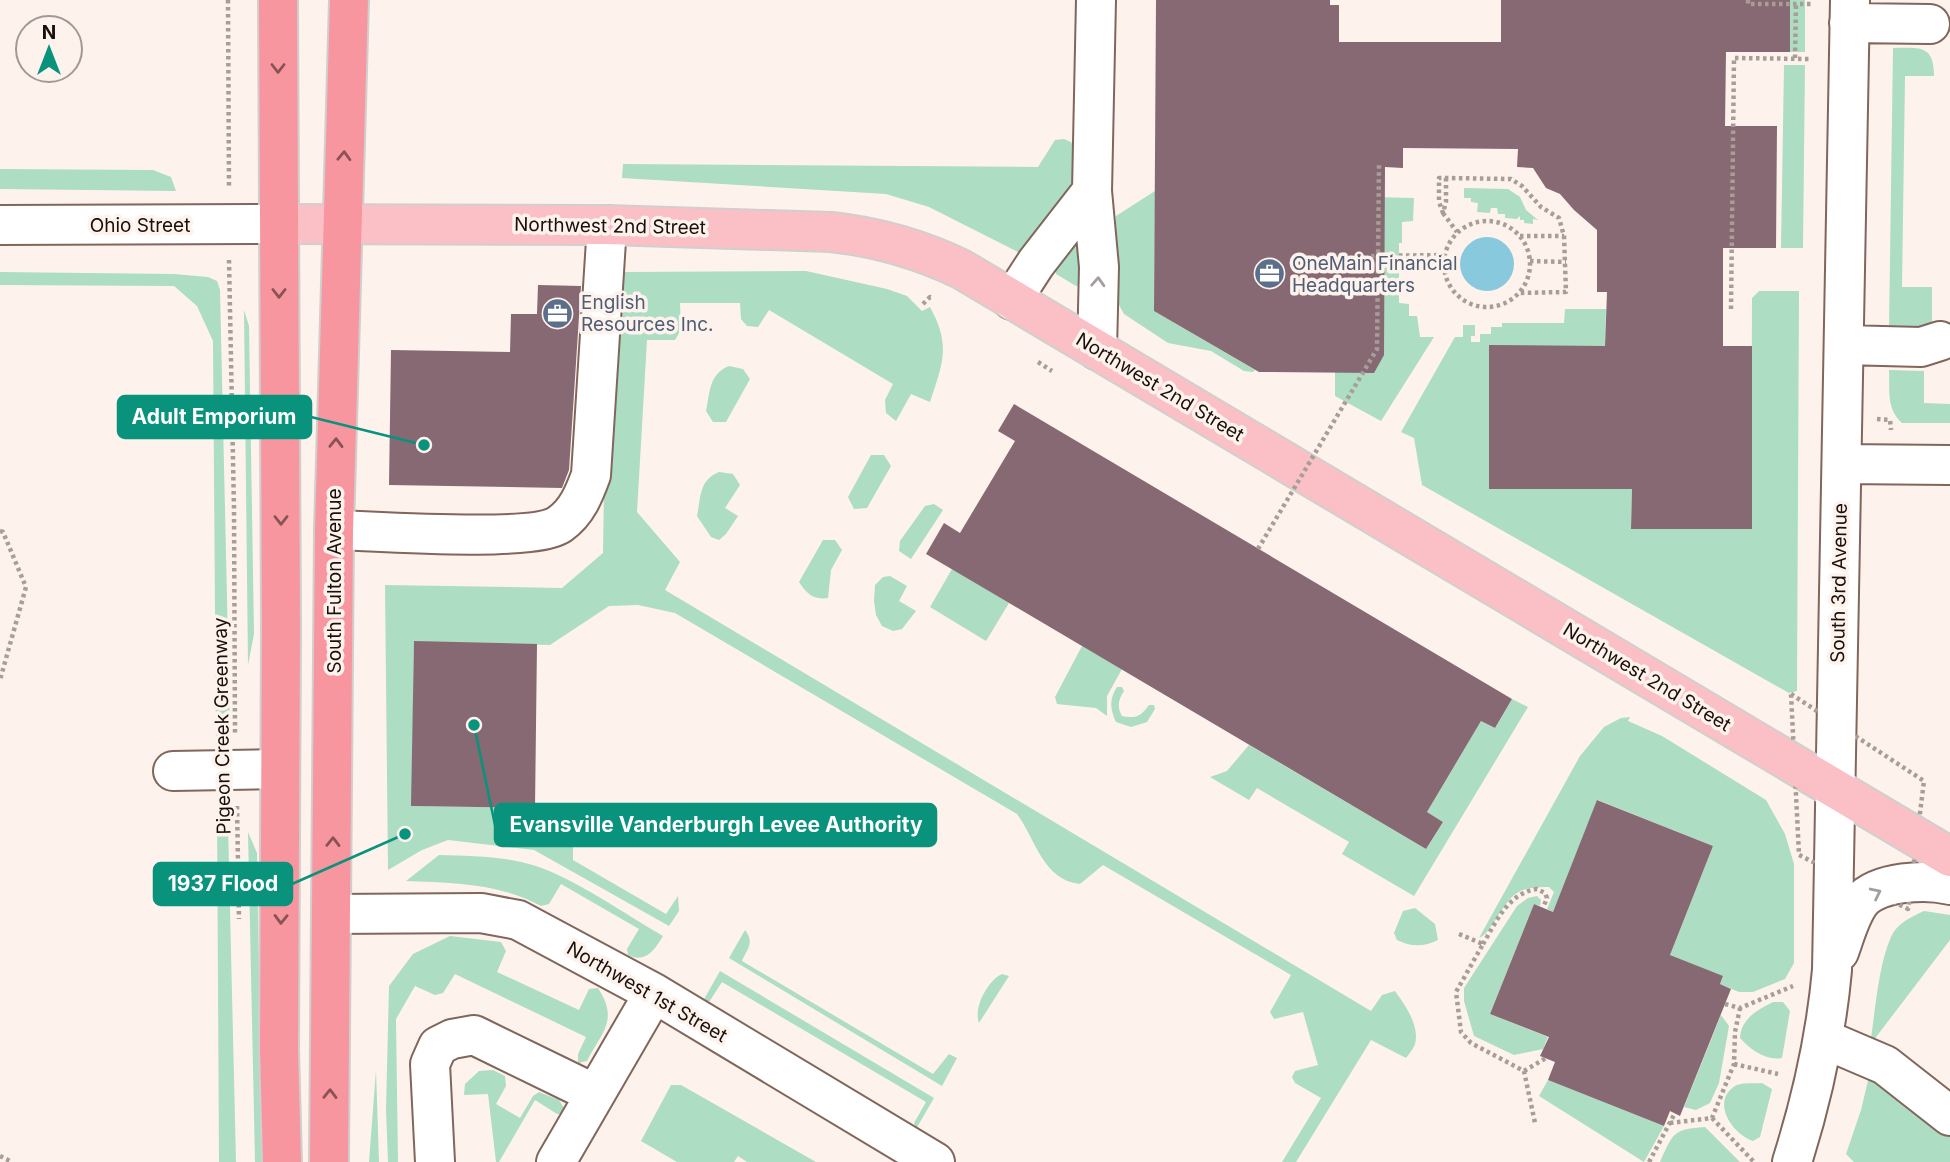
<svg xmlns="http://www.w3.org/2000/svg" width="1950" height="1162" font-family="Inter,sans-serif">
<rect width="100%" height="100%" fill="#fef2ed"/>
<path fill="#adddc3" d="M1790 0H1805V52H1790Z
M1893 48C1919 48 1934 44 1934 76H1905L1902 287H1932V322L1928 328 1889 330Z
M1784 65H1805L1803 248H1781Z
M1064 139 1071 142 1075 149 1072 182 1038 239 1020 253 929 207 886 194 622 178 623 164 1038 167 1055 140Z
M0 169 153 170 171 177 176 191 0 189Z
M1464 188 1508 189 1520 197 1526 210 1538 220 1533 219V224L1524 223V220H1520V216L1517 219 1505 218V214H1498L1497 208H1491L1490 213 1477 212 1478 203 1471 202V198H1464Z
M1155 191 1154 311 1255 370 1253 372 1244 371 1211 351 1168 343 1124 314 1114 296 1116 216Z
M1372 197 1414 198 1413 221 1402 222V243H1399V303L1409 304V316H1417L1420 337H1434L1381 421 1335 396V343Z
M1081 233 1083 284 1076 286 1056 274 1055 267Z
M806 271 887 289 907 296 922 311 930 307C951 345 943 363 930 402L911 394 896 421 886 413 885 400 893 384 769 310 758 327 747 326 741 319 740 303H680L681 330 675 340H647L637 512 680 562 665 590 1371 1011 1382 995 1395 991C1405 1005 1420 1026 1415 1044 1414 1048 1409 1054 1406 1058L1371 1040 1296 1162H1282L1321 1098 1295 1083 1292 1077 1295 1071 1318 1065 1303 1012 1274 1019 1270 1012 1291 975 1103 865 1080 884C1043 880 1036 840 1017 814L675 613 638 605 609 606 550 645 414 642 412 806 535 808 567 812 573 822V860L666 914 678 896 679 911 669 926 534 850 448 840 422 850 388 870 385 585 562 588 603 553 604 489 621 272Z
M0 272 174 274 208 277 217 281 220 290 230 730 220 747 216 748 213 341 197 306 174 286 0 285Z
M1759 291H1799L1797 691 1789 693 1422 485 1414 438 1401 432 1455 337H1463V325H1475V336H1471V342H1480V334H1491V327H1502V323H1564L1565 309H1606L1605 346H1489L1632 489 1631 529H1751L1752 298Z
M244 310 249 326 254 634 248 665Z
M729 366 743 369 750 379 726 422H713L706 411C710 392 709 374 729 366Z
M1889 370 1924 371V403L1950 404V423H1902C1886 408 1890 391 1889 370Z
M871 455H884L891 466 867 508 854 509 848 497Z
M719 472 733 474 740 485 725 508 738 516 726 534 719 540 711 537 697 516C701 497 699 480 719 472Z
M934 504 943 510 911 559 899 551 900 541 925 506Z
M823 540H835L842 550 831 570 828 598C813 600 807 594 799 582Z
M952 569 1009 603 986 641 930 607Z
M890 576 907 586 899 601 916 611 902 629 893 631 882 626 876 615 874 601 875 585 883 577Z
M1082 646 1122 669 1107 696V716L1096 708 1057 704 1055 697Z
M1117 687H1122L1124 691C1118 700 1117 707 1122 716 1136 719 1141 716 1149 705H1154L1155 709 1147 722 1131 727 1116 722C1110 709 1109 699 1117 687Z
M1512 699 1528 707 1414 896 1342 854 1349 842 1257 788 1249 800 1210 777 1227 771 1249 745 1426 849 1443 822 1427 812 1481 721 1495 728Z
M1630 717 1628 721 1662 736 1766 800 1785 834 1794 864V963L1785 979 1753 992H1739L1720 984 1723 977 1670 955 1713 846 1598 800 1553 912 1547 909 1554 892 1549 887C1515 886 1511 896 1494 922 1489 929 1486 935 1479 938L1580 756 1604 727 1621 718Z
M217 809 225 814 228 824 236 1162H219Z
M248 832 257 853 262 1162H255Z
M439 855C471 856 505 856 536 866 579 881 623 913 663 936 655 949 646 964 628 955L627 949 639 929 561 884 549 904 541 906C499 883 453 883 406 881Z
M1537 896 1541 900 1540 906 1534 904 1490 1014 1548 1037 1543 1049 1514 1055 1474 1036 1464 1001V988L1517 906 1528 898Z
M1415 908 1435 924 1438 940C1424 947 1411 947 1397 940L1394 933 1403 911Z
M1924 911 1950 915V940L1870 1045C1875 1014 1878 966 1891 937 1897 923 1911 917 1924 911Z
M745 930C755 943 747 949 742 961L933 1074 949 1054 957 1058 942 1086 729 958Z
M450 936 501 942 506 951 497 972 579 1010 589 989 598 988C619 1020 602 1032 587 1061L578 1063V1054L586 1037 455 974 443 993 435 995 415 986 396 1019 398 1162H388L386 1110 389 986 413 954Z
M720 971 934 1098 916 1129 914 1123 926 1102 722 982 709 1002 703 1001Z
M1002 974 1009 976 979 1023C973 1008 988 980 1002 974Z
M1773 1002H1783L1790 1011 1782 1058C1766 1061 1751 1050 1740 1038 1741 1019 1757 1010 1773 1002Z
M1721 1015 1729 1026 1719 1083 1710 1103 1696 1110 1684 1107Z
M376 1070 379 1162H369Z
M493 1070 505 1076 506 1086 496 1104 520 1118 533 1096 539 1092 559 1100 564 1108 563 1114H557L535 1100 499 1162H496L488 1094 464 1095 465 1084 479 1071Z
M1870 1072 1950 1130V1162H1854L1846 1154 1861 1110Z
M1548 1080 1664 1126 1644 1162 1539 1096Z
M1762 1083 1772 1089 1760 1137 1753 1141C1733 1135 1710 1102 1735 1086 1742 1082 1754 1084 1762 1083Z
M671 1085H681L816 1162H747L738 1156 734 1162H677L641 1141Z
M1705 1127 1740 1162H1660C1673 1133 1673 1129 1705 1127Z"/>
<path fill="#89c9dd" d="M1460 264a27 27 0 1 1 54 0a27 27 0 1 1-54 0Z"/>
<path fill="#866973" d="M1156 0H1330V5H1339V42H1501V0H1790V52H1726L1725 126H1777L1776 248H1723V346H1752V529H1631L1632 489H1489V345L1605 346 1607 292H1597V230L1574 210 1560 194 1546 188 1533 168 1517 167 1518 149 1403 148V168L1385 167 1384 355 1374 373 1259 372 1154 311Z
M538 285 581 286 569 470 562 488 389 485 391 350 510 352 511 314H537Z
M1014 404 1512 699 1495 728 1481 721 1427 812 1443 822 1426 849 926 554 944 523 960 533 1015 441 998 431Z
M414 641 537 644 535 808 411 806Z
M1597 800 1713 846 1670 955 1723 976 1720 984 1731 989 1680 1116 1670 1111 1664 1126 1548 1080 1555 1062 1540 1056 1549 1037 1490 1014 1534 904 1553 912Z"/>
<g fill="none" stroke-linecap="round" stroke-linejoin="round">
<defs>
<path id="minor" d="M1849 23 1930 24
M1092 191 1096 0
M0 225 279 224
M1012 300 1036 263 1092 191 1099 267 1097 350
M1844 345 1921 347 1940 341
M1842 464 1950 465
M334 530C374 531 533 543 560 524 577 512 584 494 591 475L607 225
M173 771 280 769
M332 914 481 913 518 920 654 993 935 1162
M1839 952C1845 936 1850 915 1861 901 1879 881 1926 879 1950 885
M1824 1039 1885 1065 1950 1116
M435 1162 430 1064 438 1046 452 1039 474 1035 595 1094
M556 1162 654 993
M1792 1162C1812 1099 1826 1036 1832 970L1850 0"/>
<path id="major" d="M279 224 607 225 831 232C877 237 919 249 961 269L1950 857"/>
<path id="highway" d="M278 0 281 629 279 1049 282 1162
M329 1162 334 530 349 0"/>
</defs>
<use href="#minor" stroke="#80665b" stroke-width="42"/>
<use href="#major" stroke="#d1cfce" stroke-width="42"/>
<use href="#highway" stroke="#d1cfce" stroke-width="42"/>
<path stroke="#a99d98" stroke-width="4.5" stroke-dasharray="3.5 3.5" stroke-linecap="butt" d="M228 0 229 188
M1748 0V4H1812
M1795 58 1796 4
M1446 178V202L1443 213 1439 202V178H1446L1511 179 1522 186 1541 207 1559 218 1564 236 1566 292 1518 293
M1443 213 1457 232
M1444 264a43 43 0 1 1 86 0a43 43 0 1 1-86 0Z
M1520 236H1564
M1371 256 1443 255
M229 260 234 509 235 734
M1530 261 1566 262
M923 304 930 297 932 298
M1731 309 1734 58 1811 59
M1038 362 1052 371
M1877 419 1890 420 1891 430
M0 531 3 532 26 587 0 680
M1791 694 1924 781 1908 909 1799 855Z
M237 806 239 919
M1459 934 1483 944 1456 992 1461 1032 1471 1043 1524 1071 1535 1123
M1483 944C1496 922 1508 893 1537 889L1545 893 1547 898 1543 908
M1725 1004 1740 1008 1793 986
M1734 1064 1778 1074
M1524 1071 1546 1058
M1712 1118 1754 1162
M1670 1123 1712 1118 1734 1064 1735 1032 1740 1008
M0 1156 12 1162
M1649 1162 1675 1113"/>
<use href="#minor" stroke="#fff" stroke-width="38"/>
<use href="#major" stroke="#fbc0c5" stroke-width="38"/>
<use href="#highway" stroke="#f8969f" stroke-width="38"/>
<path stroke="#a99d98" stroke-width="4.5" stroke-dasharray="3.5 3.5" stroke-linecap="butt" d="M1258 549 1377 349 1379 165"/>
</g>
<defs><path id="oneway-chevron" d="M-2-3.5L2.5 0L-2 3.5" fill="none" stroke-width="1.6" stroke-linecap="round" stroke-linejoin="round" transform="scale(1.75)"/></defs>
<g stroke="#895355">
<use href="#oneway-chevron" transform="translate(278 68) rotate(90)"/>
<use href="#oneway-chevron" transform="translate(344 156) rotate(-88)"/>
<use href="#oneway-chevron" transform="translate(279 293) rotate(90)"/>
<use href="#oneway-chevron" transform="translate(336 443) rotate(-89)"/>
<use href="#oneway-chevron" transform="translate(281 520) rotate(90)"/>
<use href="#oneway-chevron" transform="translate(333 842) rotate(-89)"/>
<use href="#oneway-chevron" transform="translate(281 919) rotate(91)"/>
<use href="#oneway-chevron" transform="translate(330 1094) rotate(-89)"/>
</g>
<g stroke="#a39f9d">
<use href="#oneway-chevron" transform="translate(1098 282) rotate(-87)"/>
<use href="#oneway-chevron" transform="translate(1876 893) rotate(-26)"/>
</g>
<defs>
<symbol id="office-disc" viewBox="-11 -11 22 22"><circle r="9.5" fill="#5c6f8a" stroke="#fef2ed"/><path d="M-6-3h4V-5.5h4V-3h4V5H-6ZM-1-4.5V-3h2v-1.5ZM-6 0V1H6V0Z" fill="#fff"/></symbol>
</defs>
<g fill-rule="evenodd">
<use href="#office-disc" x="1252" y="256" width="35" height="35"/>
<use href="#office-disc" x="540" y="296" width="35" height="35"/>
</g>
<g text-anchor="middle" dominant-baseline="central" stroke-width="7" stroke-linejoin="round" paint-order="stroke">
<g font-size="19" fill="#1a100b" stroke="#fef2ed">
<text x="140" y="225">Ohio Street</text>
<text transform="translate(610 226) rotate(1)">Northwest 2nd Street</text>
<text transform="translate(1160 387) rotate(31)">Northwest 2nd Street</text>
<text transform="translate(334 581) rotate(-90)">South Fulton Avenue</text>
<text transform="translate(1839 583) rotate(-89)">South 3rd Avenue</text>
<text transform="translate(1647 677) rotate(31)">Northwest 2nd Street</text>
<text transform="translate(222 726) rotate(-91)">Pigeon Creek Greenway</text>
<text transform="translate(647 992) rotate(30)">Northwest 1st Street</text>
</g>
<g font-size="19" fill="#4e5e75" stroke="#fef2ed" text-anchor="start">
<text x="1292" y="263">OneMain Financial<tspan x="1292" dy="22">Headquarters</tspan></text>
<text x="581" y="302">English<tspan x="581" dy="22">Resources Inc.</tspan></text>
</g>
</g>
<path fill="none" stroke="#09927c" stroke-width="2.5" d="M424 445L311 417M474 725L495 825M405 834L292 884"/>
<g fill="#09927c" stroke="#fef2ed" stroke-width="2.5">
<circle cx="424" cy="445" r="7"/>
<circle cx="474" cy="725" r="7"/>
<circle cx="405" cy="834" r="7"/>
</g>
<g fill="#09927c" stroke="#09927c" stroke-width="2.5">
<rect x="118" y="396" width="193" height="42" rx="7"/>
<rect x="495" y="804" width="441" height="42" rx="7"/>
<rect x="154" y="863" width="138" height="42" rx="7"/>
</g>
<g font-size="21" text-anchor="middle" font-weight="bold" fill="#fff">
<text x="214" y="424">Adult Emporium</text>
<text x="716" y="832">Evansville Vanderburgh Levee Authority</text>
<text x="223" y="891">1937 Flood</text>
</g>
<g transform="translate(49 49)"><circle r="33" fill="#fef2ed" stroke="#a39893" stroke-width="2"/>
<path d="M0-5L12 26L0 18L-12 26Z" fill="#09927c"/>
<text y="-10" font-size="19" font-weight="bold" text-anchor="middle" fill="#1a100b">N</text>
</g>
</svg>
